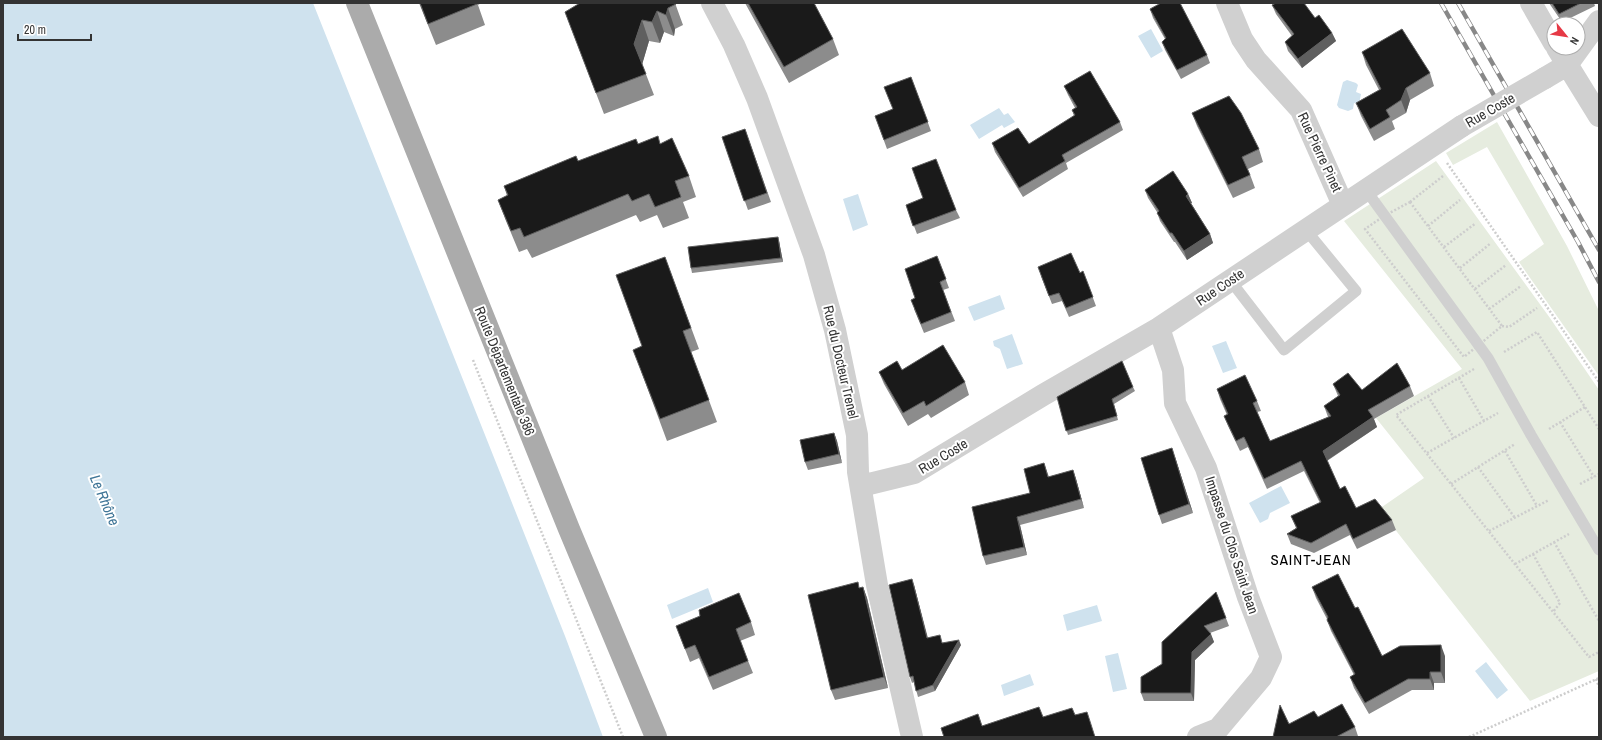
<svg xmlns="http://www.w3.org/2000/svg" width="1602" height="740" font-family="'Archivo Narrow',sans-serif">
<rect width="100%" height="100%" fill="#fff"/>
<path fill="#e6ecdf" d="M1497 122 1567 246 1599 311V376L1519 262 1544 244 1487 147 1453 165 1446 153Z
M1436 161 1550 318 1599 390V671L1530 701 1379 509 1424 478 1376 418 1462 369 1344 221Z"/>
<path fill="#cfe2ee" d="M3 3H313L565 636 603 737H3Z
M1151 29 1163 51 1151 58 1138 36Z
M1347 80 1356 83 1358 85 1356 92 1361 94 1359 104 1354 103 1353 109 1348 111 1339 108 1337 105 1343 82Z
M999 108 1004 115 1008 113 1015 122 1004 128 1002 125 979 139 970 125Z
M858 194 868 225 853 231 843 199Z
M1000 295 1005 309 974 321 968 307Z
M1012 334 1023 364 1007 369 1000 349 994 346 993 341Z
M1226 341 1237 368 1223 373 1212 346Z
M1281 486 1290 503 1270 513 1268 519 1260 523 1249 503Z
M708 588 713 602 672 619 667 605Z
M1097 605 1102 621 1067 631 1063 615Z
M1118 653 1127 689 1113 692 1105 656Z
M1486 662 1508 690 1497 699 1475 671Z
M1030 674 1034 685 1004 696 1001 685Z"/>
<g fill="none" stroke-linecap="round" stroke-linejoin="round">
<path stroke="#cdcdcd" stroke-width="2.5" stroke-dasharray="2 2" stroke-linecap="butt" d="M1447 163 1599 382
M1410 202 1502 326 1464 357 1365 229 1384 216Z
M1410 202 1443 176
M1428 226 1460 200
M1444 247 1476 223
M1460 268 1491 243
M1475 289 1506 265
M1489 309 1521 286
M1502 326 1509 327 1537 308
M1504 352 1537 332 1599 429
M473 360 623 737
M1474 369 1396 415 1589 657 1599 652
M1459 378 1484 421
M1428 396 1454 438
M1560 422 1594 477
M1549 429 1585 407
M1505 451 1537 506
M1427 453 1498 413
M1478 467 1515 518
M1451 484 1515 444
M1580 484 1599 474
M1489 531 1549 500
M1554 542 1599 621
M1533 554 1560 603 1553 612
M1515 564 1569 534
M1596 679 1599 687
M1469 737 1599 678"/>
<path stroke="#d0d0d0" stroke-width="11" d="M1366 190 1488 358 1531 435 1599 550
M1230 280 1284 350 1356 291 1306 230"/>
<path stroke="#d0d0d0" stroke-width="22" d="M712 3 734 45 757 98 814 255 835 330 857 435 858 472 877 585 912 737
M1227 3 1242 39 1256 60 1301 110 1343 205
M1531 3 1554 43
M1557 48 1599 116
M1545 78 1567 65 1599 21
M1159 328 1173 370 1175 403 1206 468 1248 597 1271 657 1261 678 1218 729 1198 737
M861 486 914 473 1043 395 1159 328 1462 126"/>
<path stroke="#ababab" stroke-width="22" d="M357 3 569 529 656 737"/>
<defs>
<path id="rail" d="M1441 3 1578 242 1599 282
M1458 3 1599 250"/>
</defs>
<use href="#rail" stroke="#888" stroke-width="4.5"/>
<use href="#rail" stroke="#fff" stroke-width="3" stroke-dasharray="9" stroke-linecap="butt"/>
<path stroke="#d0d0d0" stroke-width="22" d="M1462 126 1545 78"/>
</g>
<path fill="#8c8c8c" d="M419 3H481L478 5 485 25 436 45Z
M675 3 683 25 675 29 674 36 664 32 660 43 649 41 642 64 654 95 604 114 565 12Z
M745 3H814L833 39 839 55 789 83Z
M1549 3H1594L1595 6 1562 22Z
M1272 5 1332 33 1336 41 1302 68 1288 51 1285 42 1292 36 1276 14Z
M1150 9 1207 55 1210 63 1181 79 1165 50 1162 42 1165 39 1153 18Z
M1362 52 1430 73 1434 86 1410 100 1406 113 1392 121 1395 129 1374 141 1361 116 1356 103 1379 90 1366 65Z
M911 77 931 131 887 149 875 116 893 109Z
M1064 86 1120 122 1123 130 1066 163 1068 169 1023 197 995 152 992 143 1029 144 1074 116 1072 110 1075 108 1068 95Z
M1192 113 1259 149 1263 162 1248 169 1255 188 1233 198 1197 126Z
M745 129 771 202 748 210 722 137Z
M638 144H661L689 176 696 197 683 202 689 218 663 228 657 215 640 222 636 215 532 258 527 249 519 252 506 221 498 200 507 196 504 186 578 161Z
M1145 190 1188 194 1192 203H1191L1210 234 1213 243 1187 260 1175 242H1174L1160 221 1157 212 1148 198Z
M906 205 956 210 960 218 917 234Z
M779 241 783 262 692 273 691 268Z
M937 256 949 288 943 290 955 321 924 333 914 309Z
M665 257 699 349 691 352 717 422 667 441 641 371 642 346Z
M1083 271 1096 306 1069 317 1062 301 1052 304 1041 276 1080 273Z
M902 370 965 382 969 395 931 418 928 414 908 426 884 384 879 372Z
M1333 384 1362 390 1410 386 1414 396 1374 419 1377 427 1327 461 1340 489 1356 508 1392 520 1396 530 1357 549 1350 535 1314 553 1291 544 1287 534 1296 528 1291 516 1320 503 1304 471 1267 489 1248 447 1240 451 1228 426 1224 416 1227 415 1220 399 1217 389 1257 401 1261 411 1257 412 1270 441 1328 417 1324 406 1338 396Z
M1133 387 1135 391 1114 404 1118 420 1068 435 1057 397Z
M834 433 837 441 842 463 808 470 805 462Z
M1175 457 1193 513 1162 524 1159 515Z
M1044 463 1049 477 1073 470 1076 479 1084 508 1020 525 1027 555 986 565 983 556 1030 493Z
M914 585 928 638 943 643 961 645 935 691 918 697 914 682 912 683 910 677Z
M863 587 867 598 888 688 835 700 831 690Z
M1312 587 1355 608 1382 656H1445V683H1434V690H1412L1369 714 1354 688 1350 677 1354 675 1331 631 1327 620V619L1316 598Z
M1216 592 1229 626 1210 633 1214 642 1195 660 1194 701H1144L1141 693Z
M751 622 755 635 740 641 753 673 713 690 699 658 690 662 676 626Z
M1318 717 1355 727 1358 736 1356 737H1273L1289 724Z"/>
<path fill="#5f5f5f" d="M668 8 675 29 674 36 666 15Z
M657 11 664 32 660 43 652 22Z
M642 20 649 41 642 65 634 44Z
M1332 33 1336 41 1302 68 1298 59Z
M1406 88 1410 100 1406 113 1401 100Z
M1188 194 1192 203 1189 204 1186 196Z
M1210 234 1213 243 1187 260 1184 251Z
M778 237 779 241 783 262 781 258Z
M1373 417 1377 427 1326 461 1323 451Z
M834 433 837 441 842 463 839 454Z
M1172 448 1175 457 1193 513 1189 504Z
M1073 470 1076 479 1084 508 1081 499Z
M1017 517 1020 525 1027 555 1024 547Z
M912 579 914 585 929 644 927 638Z
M863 587 867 598 888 688 884 677Z
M1211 634 1214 642 1195 660 1194 701 1191 693 1192 652Z
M959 640 961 645 935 691 933 685Z
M1441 645 1445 656V683L1441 672Z
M1430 672 1434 683V690L1430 679Z"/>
<path fill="#1a1a1a" stroke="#5f5f5f" d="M420 3H477V4L428 24Z
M580 3H675L676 4 668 8 666 15 657 11 652 22 642 20 634 44 646 74 596 93 565 12Z
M748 3H814L833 39 784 67Z
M1161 3H1180L1207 55 1177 70 1162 42 1166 38 1150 9Z
M1276 3H1304L1315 18 1319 15 1332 33 1298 59 1285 42 1294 34 1272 5Z
M1552 3H1581L1559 14Z
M1402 29 1430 73 1406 88 1401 100 1386 110 1390 117 1370 129 1356 103 1381 89 1362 52Z
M1090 71 1120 122 1062 155 1065 161 1019 188 992 143 1018 128 1029 144 1075 115 1072 110 1077 107 1064 86Z
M911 77 928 122 884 140 875 116 893 109 884 87Z
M1229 96 1241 113 1259 149 1242 157 1250 175 1228 185 1192 113Z
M745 129 767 193 744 201 722 137Z
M658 136 660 144 672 138 689 176 675 181 681 197 655 207 649 194 632 201 628 194 524 237 520 228 511 231 498 200 508 195 504 186 576 156 578 161 636 139 638 144Z
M936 159 956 210 913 226 906 205 923 198 912 168Z
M1173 171 1188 194 1186 196 1210 234 1184 251 1172 233H1170L1157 213 1159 211 1145 190Z
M778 237 781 258 691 268 688 247Z
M1071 253 1080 273 1083 271 1093 297 1066 308 1059 293 1049 296 1038 267Z
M937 256 946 279 940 282 951 312 921 324 911 300 915 298 905 269Z
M665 257 691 328 683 331 709 400 660 419 633 350 642 346 616 275Z
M943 345 965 382 926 406 924 401 903 413 879 372 897 361 902 370Z
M1122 361 1133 387 1112 399 1117 416 1066 431 1057 397Z
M1397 363 1410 386 1368 410 1373 417 1323 451 1340 489 1345 486 1356 508 1375 499 1392 520 1353 539 1346 524 1311 543 1287 534 1297 528 1291 516 1321 502 1301 461 1264 479 1244 437 1236 441 1224 416 1228 414 1217 389 1245 375 1257 401 1253 403 1270 441 1331 416 1324 406 1340 395 1333 384 1348 373 1362 390Z
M834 433 839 454 805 462 800 440Z
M1172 448 1189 504 1159 515 1141 458Z
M1044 463 1048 477 1073 470 1081 499 1017 517 1024 547 983 556 972 507 1030 493 1024 469Z
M1338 574 1355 608 1358 607 1382 656 1400 646 1441 645V672H1430V679H1408L1365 703 1350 677 1355 674 1327 620 1328 617 1312 587Z
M912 579 927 638 940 635 942 643 959 640 933 685 916 691 913 676 910 677 889 585Z
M858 582 859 588 863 587 884 677 831 690 808 595Z
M1216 592 1226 618 1204 626 1211 634 1192 652 1191 693H1141V677L1162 664V642Z
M739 593 751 622 736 629 748 661 709 677 695 645 685 649 676 626 700 616 699 610Z
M1342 704 1355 727 1336 737H1273L1280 705 1289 724 1314 711 1318 717Z
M1039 707 1043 717 1072 708 1075 715 1087 712 1095 737H944L941 728 978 714 982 726Z"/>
<g text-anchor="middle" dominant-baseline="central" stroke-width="4" stroke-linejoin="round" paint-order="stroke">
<g font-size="14" fill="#333" stroke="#fff">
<text transform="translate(1490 110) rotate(-30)">Rue Coste</text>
<text transform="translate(1320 152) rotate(65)">Rue Pierre Pinet</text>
<text transform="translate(1220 287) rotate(-34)">Rue Coste</text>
<text transform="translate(841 362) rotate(77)">Rue du Docteur Trenel</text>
<text transform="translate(505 371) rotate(68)">Route Départementale 386</text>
<text transform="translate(943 456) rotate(-31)">Rue Coste</text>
<text transform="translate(1232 545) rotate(72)">Impasse du Clos Saint Jean</text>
</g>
<g font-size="15" font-style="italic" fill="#3f7597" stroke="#fff">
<text transform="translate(105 500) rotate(67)">Le Rhône</text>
</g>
<g font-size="15" letter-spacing="1" fill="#000" stroke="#fff">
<text x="1311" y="559">SAINT-JEAN</text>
</g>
</g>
<rect width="1602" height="740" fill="none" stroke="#333333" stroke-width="8"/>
<g transform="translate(1566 36) rotate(120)"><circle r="19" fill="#ffffff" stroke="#adadad"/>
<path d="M0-3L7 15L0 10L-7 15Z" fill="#e63946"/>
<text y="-6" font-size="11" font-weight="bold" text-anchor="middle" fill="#333333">N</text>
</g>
<path d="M18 34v6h73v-6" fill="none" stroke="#333333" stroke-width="2"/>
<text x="24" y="34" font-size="12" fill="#333333" stroke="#ffffff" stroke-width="3" paint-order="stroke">20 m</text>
</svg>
